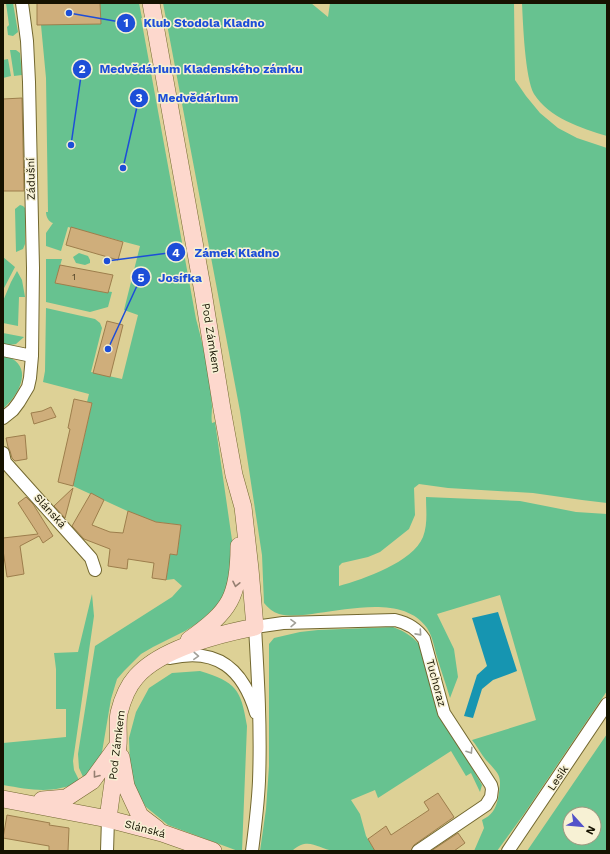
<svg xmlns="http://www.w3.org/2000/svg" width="610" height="854" font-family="'Work Sans',sans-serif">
<rect width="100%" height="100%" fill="#ddd196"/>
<path fill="#67c290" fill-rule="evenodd" d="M6 3H13L18 32 13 36 8 35 7 27 9 25Z
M100 3H139L142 18H141L196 319C203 344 211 381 212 407 212 413 211 417 212 423L215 422 233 547 232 575 224 598 201 621 185 631 153 647 141 654 124 671 117 679 111 699 102 752 99 760 84 779 79 768 78 754 95 646 172 597 182 586 174 579 166 580 170 554 177 555 181 525 149 521 73 486 92 403 87 402 89 394 43 382 45 371 46 308 95 319 100 323 102 328 91 372 122 379 138 315 124 310 140 246 68 227 61 251 46 246V233L53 223C49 222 46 217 46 212H48L46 78 41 25 101 23Z
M163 3H311L328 17 330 3H514L515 80 526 96 540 113 558 128 577 138 607 148V503L582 500 533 493 448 488 419 484 414 488 415 515 409 529 380 552 368 557 342 563 339 566V586C364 579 413 562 423 537 428 524 426 510 426 497L520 501 576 512 607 514V691L524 814 497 851H474L484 828 482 820C492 815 495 810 498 799 502 776 501 776 486 760 481 754 477 746 472 740L536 720 500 595 437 614 454 649 458 677 450 698C446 684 441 671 437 657 434 647 433 637 427 628 405 596 351 609 318 613 306 615 291 617 279 614 273 612 268 608 264 603L262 555 240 411Z
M522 3H607V136C581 128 549 118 534 94 525 78 523 23 522 3Z
M10 50H16L20 53 22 75 14 76Z
M8 59 11 76 3 78V60Z
M20 205 23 206 25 208V244L23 249 16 252 15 209Z
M79 253 88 256 90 260V263L85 265 76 263 73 257Z
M3 257 15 267 3 290Z
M46 259H62L55 283 112 292 108 307 90 312 46 302Z
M17 271 22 280 25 297H19L18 326 3 323V301L11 282Z
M3 333 24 337 16 344 3 346Z
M3 355C35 364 21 393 3 409Z
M92 594 94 616 73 761 74 770 80 782C52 794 32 790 3 785V743L66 737V709H56V669L54 653 78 652Z
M393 627C406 632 414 637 423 649L465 756 482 785 480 792 471 773 466 776 451 751 378 798 375 790 351 800 360 814 366 836 375 851C361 851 347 852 334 851 317 849 309 836 292 851H260L266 809 269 766V644L274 638 300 632 318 630Z
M200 671C236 682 241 689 247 726L242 851H238L168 825 146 807 134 788 130 766 129 738 136 712 149 688 172 673Z
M607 734V851H527ZM570 814H594V838H570Z"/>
<path fill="#1695b1" d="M498 612 517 671 493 680 482 689 473 718 464 716 477 675 487 666 472 618Z"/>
<path fill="#cfae7b" stroke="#9d7e4c" d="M37 3H100L101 24 37 25Z
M22 98 24 191H3V99Z
M71 227 123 242 118 260 66 245Z
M60 265 113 275 108 293 55 283Z
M107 321 123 325 110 377 93 373Z
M74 399 92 403 73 486 58 482 70 429 68 428Z
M51 407 56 417 34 424 31 413 42 411Z
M25 435 27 459 15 461 12 458 10 451 8 447 6 438Z
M73 488 65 518 54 506Z
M91 493 104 500 92 525 110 532 123 533 128 511 156 522 181 525 177 555 170 554 166 580 152 578 154 563 128 559 127 569 108 566 110 549 84 539 72 526Z
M26 497 33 504 53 536 43 543 39 536 20 546 24 574 7 577 3 550V538L38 534 18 503Z
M438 793 454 817 414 845 411 851H375L368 839 386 826 391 835 429 810 424 802Z
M7 815 50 823 49 825 69 828 68 851H49V846L3 838Z
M458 833 465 843 454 851H431Z"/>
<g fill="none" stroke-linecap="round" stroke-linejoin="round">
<defs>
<path id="street" d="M3 350 32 356
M3 418 13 410 19 402 28 387 30 378 32 356 33 268 29 82 27 41 22 3
M3 453 5 462 91 558 95 570
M170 658C217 647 243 669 256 713
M107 851 108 819
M252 851C255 828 258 804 259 781 261 729 258 678 255 627L283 623 395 620C408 623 417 628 424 639L444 713 491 785 492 789 491 797 486 805 418 851
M508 851 607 704"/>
<path id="secondary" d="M189 640C230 611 239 597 239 546
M121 757 126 786 140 816 157 829
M3 799 108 819 162 833 213 851
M42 800 66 798 92 781 116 748
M108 819C111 795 115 771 118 746 119 735 117 724 119 713 122 701 128 686 136 677 160 649 219 634 255 627L250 569 243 507 234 475 222 409 203 292 151 3"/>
</defs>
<use href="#street" stroke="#736830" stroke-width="14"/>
<use href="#secondary" stroke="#736830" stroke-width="18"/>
<use href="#street" stroke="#fff" stroke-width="12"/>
<use href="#secondary" stroke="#fdd8cd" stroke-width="17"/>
</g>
<defs><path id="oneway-chevron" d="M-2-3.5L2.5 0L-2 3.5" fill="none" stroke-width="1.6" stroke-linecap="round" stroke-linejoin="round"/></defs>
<g stroke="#957f71">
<use href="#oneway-chevron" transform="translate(236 584) rotate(102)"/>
<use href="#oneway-chevron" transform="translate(96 775) rotate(128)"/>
</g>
<g stroke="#a2a099">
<use href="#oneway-chevron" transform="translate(293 623) rotate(-1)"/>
<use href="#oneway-chevron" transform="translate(419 633) rotate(48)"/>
<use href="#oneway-chevron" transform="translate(196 656) rotate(3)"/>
<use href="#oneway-chevron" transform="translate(470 751) rotate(57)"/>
</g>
<g text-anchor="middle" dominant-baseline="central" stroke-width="3" stroke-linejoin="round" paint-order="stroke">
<g font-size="9" fill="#44391f">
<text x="74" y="277">1</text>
</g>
<g font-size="11" fill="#161200" stroke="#f7f1d4">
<text transform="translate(31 179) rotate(-91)">Zádušní</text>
<text transform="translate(211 338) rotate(81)">Pod Zámkem</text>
<text transform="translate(50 511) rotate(48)">Slánská</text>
<text transform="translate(436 683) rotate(75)">Tuchoraz</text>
<text transform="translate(117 745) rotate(-83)">Pod Zámkem</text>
<text transform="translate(558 778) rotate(-56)">Lesík</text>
<text transform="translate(145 829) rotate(15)">Slánská</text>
</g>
</g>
<path fill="none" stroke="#1d4ed8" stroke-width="1.5" d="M69 13L126 23M71 145L82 69M123 168L139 98M107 261L176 252M108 349L141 277"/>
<g fill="#1d4ed8" stroke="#f7f1d4" stroke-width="1.5">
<circle cx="69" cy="13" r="4"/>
<circle cx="71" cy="145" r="4"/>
<circle cx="123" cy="168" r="4"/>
<circle cx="107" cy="261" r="4"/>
<circle cx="108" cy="349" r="4"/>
<circle cx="126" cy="23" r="10"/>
<circle cx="82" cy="69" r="10"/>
<circle cx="139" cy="98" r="10"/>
<circle cx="176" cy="252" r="10"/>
<circle cx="141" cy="277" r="10"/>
</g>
<g font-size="12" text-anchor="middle" font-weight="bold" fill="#fff">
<text x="126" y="27">1</text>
<text x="82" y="73">2</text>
<text x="139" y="102">3</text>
<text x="176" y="257">4</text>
<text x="141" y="282">5</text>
</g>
<g font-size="12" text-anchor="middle" font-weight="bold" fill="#1d4ed8" stroke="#f7f1d4" stroke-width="3" stroke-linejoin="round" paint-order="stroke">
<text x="204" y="27">Klub Stodola Kladno</text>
<text x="201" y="73">Medvědárium Kladenského zámku</text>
<text x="198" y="102">Medvědárium</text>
<text x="237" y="257">Zámek Kladno</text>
<text x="180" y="282">Josífka</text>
</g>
<rect width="610" height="854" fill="none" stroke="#161200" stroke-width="8"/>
<g transform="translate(582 826) rotate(117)"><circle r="19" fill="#f7f1d4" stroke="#9d987f"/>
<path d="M0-3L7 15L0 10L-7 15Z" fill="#5252c9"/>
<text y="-6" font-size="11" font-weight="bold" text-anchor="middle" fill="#161200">N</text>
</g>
</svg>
